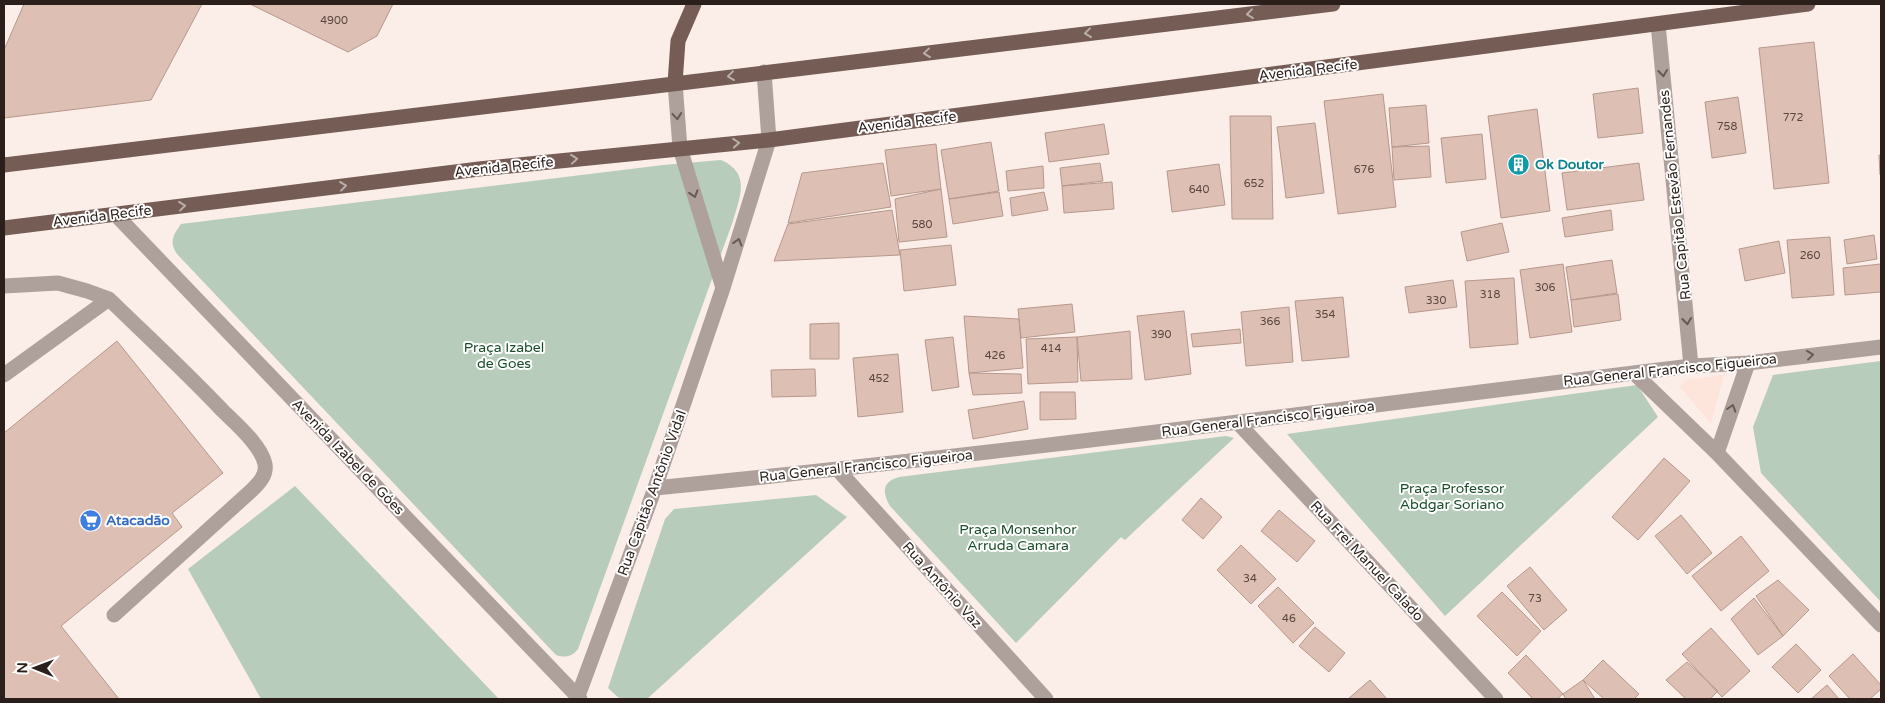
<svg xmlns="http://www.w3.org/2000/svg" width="1885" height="703" font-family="'Varela Round',sans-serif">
<rect width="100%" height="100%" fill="#fbeee9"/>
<path fill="#fde5db" d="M1724 375 1711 424 1680 387 1685 380Z"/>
<path fill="#b7ccba" d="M721 160C751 173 740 197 733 221L578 649C572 657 565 658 556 655L177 254C169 243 173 235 181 224L663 165Z
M1881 361V602L1761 473 1753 427 1773 375Z
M1637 385 1658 417 1445 616 1287 434Z
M1226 436 1234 438 1125 540 1121 537 1016 643 890 506C882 492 882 482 899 477Z
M295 486 499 699H261L188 569Z
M816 495 847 517 647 699H620L608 688 665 519 674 509Z"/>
<path fill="#debfb3" stroke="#b6988d" d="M24 4H202L151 100 4 118V50Z
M250 4H393L377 36 348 52Z
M1814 42 1829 183 1774 189 1759 48Z
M1638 88 1643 133 1598 138 1593 94Z
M1383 94 1396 207 1338 214 1324 101Z
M1738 97 1746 153 1712 158 1705 102Z
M1426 105 1429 143 1392 147 1389 108Z
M1537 109 1550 211 1501 218 1488 116Z
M1230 116H1271L1273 219H1232Z
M1315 123 1324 193 1286 198 1277 127Z
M1104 124 1109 154 1049 162 1045 133Z
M1482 134 1486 179 1446 183 1441 138Z
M991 142 999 191 949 199 941 150Z
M936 144 941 189 891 196 885 150Z
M1429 146 1431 177 1394 180 1392 147Z
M1879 155H1881V175H1880Z
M883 163 891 207 788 223 802 173Z
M1100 163 1103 181 1062 186 1060 168Z
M1639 163 1644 200 1567 210 1562 173Z
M1219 164 1225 205 1172 212 1167 171Z
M1043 166 1044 188 1008 191 1006 171Z
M1112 182 1114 209 1064 213 1062 186Z
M941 189 947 237 899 242 895 199Z
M999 192 1003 216 953 224 949 199Z
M1044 192 1048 210 1012 216 1010 198Z
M892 210 900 255 774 261 788 224Z
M1611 210 1613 230 1565 237 1562 218Z
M1502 223 1509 252 1467 261 1461 232Z
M1874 235 1877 259 1847 264 1844 240Z
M1830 237 1834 295 1792 298 1787 240Z
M1779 241 1785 273 1745 281 1739 249Z
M951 245 956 285 904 291 900 250Z
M1612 260 1617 293 1571 300 1566 267Z
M1563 264 1572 332 1530 338 1520 270Z
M1881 264V292L1845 295 1843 268Z
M1514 278 1518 344 1470 348 1465 281Z
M1453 280 1457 307 1409 313 1405 287Z
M1618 294 1621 320 1574 327 1571 300Z
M1343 297 1349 357 1302 361 1295 301Z
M1072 304 1075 332 1021 338 1018 309Z
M1289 307 1293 362 1246 366 1241 312Z
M1184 311 1191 374 1145 380 1137 316Z
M964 316 1019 319 1023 368 969 373Z
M839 323V359H810V324Z
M1240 329 1241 343 1193 347 1191 334Z
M1130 331 1132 379 1081 381 1077 337Z
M953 337 959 387 932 391 925 340Z
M1077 337 1078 382 1028 384 1026 339Z
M117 341 223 473 172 513 182 527 61 626 119 699H4V433Z
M898 354 903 412 858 417 853 358Z
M815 369 816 396 772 397 771 370Z
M969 373 1021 374 1022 393 973 395Z
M1040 392H1075L1076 419 1040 420Z
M1024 401 1028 429 973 439 968 410Z
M1664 458 1690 481 1638 540 1612 517Z
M1201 498 1222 517 1203 539 1182 520Z
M1279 510 1315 541 1297 562 1261 531Z
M1681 515 1712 553 1687 574 1655 536Z
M1741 536 1769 571 1721 611 1692 576Z
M1241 545 1276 579 1251 604 1217 570Z
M1530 567 1567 610 1544 630 1507 586Z
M1778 580 1809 610 1783 636 1756 596Z
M1278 587 1314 623 1293 643 1258 606Z
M1502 592 1541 631 1517 656 1477 616Z
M1754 598 1783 636 1758 655 1731 619Z
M1315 627 1345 653 1329 672 1299 646Z
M1711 628 1750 671 1722 697 1682 654Z
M1796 644 1821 670 1798 693 1772 667Z
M1853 654 1881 685V689L1870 699H1850L1829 676Z
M1526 655 1563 694 1557 699H1533L1508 673Z
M1603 660 1639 694 1634 699H1604L1583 680Z
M1687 662 1718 691 1710 699H1686L1666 680Z
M1370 680 1387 699H1348Z
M1583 680 1595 699H1566L1563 694Z
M1827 685 1839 699H1811Z"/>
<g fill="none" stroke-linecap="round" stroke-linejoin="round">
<path stroke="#aea09b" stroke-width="15" d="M1658 24 1691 366
M675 83 680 148 723 288
M116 215 580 699
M4 286 58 283 87 291 109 299 4 375
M109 299C147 336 186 372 222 410 235 423 261 445 265 464 267 475 259 483 252 490L114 615
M1634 373 1717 453 1881 625
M1238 423 1496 699
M1717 453 1748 363
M838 470 1046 699
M655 488C1001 454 1346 408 1691 366L1748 363 1881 347
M578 696 655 488 723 288 769 140 764 72"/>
<path stroke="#755d56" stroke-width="15" d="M675 83 678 41 694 4
M4 165 1333 4
M4 228 479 169 769 140 1808 4"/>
</g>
<defs><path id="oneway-chevron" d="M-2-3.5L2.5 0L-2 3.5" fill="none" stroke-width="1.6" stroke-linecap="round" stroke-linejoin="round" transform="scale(1.25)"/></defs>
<g stroke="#baaeaa">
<use href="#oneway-chevron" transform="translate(1250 14) rotate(173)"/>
<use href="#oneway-chevron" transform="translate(1088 33) rotate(173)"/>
<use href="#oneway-chevron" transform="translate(927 53) rotate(173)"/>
<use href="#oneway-chevron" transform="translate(731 76) rotate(173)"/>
<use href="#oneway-chevron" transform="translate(736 143) rotate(-5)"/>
<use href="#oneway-chevron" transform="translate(574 159) rotate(-6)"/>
<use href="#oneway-chevron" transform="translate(343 186) rotate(-7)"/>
<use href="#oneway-chevron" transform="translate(182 206) rotate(-7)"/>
</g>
<g stroke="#665955">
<use href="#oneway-chevron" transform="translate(1663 73) rotate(84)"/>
<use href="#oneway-chevron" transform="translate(677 116) rotate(85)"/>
<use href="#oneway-chevron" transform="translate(694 194) rotate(73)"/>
<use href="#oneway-chevron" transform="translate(738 242) rotate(-73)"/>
<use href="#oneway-chevron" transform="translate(1687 321) rotate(84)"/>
<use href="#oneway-chevron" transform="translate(1810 355) rotate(-7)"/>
<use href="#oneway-chevron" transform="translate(1732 408) rotate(-72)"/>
</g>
<defs>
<symbol id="building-disc" viewBox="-11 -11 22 22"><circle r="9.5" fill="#0f9aa8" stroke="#fff"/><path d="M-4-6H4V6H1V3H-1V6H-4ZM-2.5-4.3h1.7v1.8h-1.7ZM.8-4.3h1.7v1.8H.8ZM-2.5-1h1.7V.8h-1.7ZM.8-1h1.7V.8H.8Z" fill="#fff"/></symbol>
<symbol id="supermarket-disc" viewBox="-11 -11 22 22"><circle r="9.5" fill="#3f7fe0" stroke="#fff"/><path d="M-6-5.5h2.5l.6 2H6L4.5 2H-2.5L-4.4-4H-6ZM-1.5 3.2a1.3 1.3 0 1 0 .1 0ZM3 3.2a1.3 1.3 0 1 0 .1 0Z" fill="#fff"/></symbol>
</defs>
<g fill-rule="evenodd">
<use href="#building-disc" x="1506" y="152" width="25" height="25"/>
<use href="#supermarket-disc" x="78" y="508" width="25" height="25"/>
</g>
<g text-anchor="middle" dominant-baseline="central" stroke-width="4" stroke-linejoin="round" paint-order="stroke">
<g font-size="11" fill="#584741">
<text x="334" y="20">4900</text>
<text x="1793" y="117">772</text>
<text x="1727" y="126">758</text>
<text x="1364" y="169">676</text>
<text x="1254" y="183">652</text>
<text x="1199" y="189">640</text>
<text x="922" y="224">580</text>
<text x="1810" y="255">260</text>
<text x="1545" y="287">306</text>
<text x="1490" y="294">318</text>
<text x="1436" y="300">330</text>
<text x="1325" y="314">354</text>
<text x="1270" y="321">366</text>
<text x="1161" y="334">390</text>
<text x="1051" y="348">414</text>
<text x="995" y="355">426</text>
<text x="879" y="378">452</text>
<text x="1250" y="578">34</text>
<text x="1535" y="598">73</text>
<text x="1289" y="618">46</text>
</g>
<g font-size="14" fill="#2b1f1b" stroke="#fff">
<text transform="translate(1308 70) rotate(-7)">Avenida Recife</text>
<text transform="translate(907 122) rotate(-7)">Avenida Recife</text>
<text transform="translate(504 167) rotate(-6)">Avenida Recife</text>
<text transform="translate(1675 195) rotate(-96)">Rua Capitão Estevão Fernandes</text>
<text transform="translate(102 216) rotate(-7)">Avenida Recife</text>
<text transform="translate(1670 370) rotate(-6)">Rua General Francisco Figueiroa</text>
<text transform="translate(1268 419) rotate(-7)">Rua General Francisco Figueiroa</text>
<text transform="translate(348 457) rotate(46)">Avenida Izabel de Góes</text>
<text transform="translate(866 466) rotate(-6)">Rua General Francisco Figueiroa</text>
<text transform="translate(652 493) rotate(-70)">Rua Capitão Antônio Vidal</text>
<text transform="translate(1367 561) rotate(47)">Rua Frei Manuel Calado</text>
<text transform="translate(942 585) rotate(48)">Rua Antônio Vaz</text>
</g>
<g font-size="14" font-weight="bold" fill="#0d838f" stroke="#fff" text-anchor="start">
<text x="1535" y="164">Ok Doutor</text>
</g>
<g font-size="14" fill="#194e29" stroke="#fff">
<text x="504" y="347">Praça Izabel<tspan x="504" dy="16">de Goes</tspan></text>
<text x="1452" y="488">Praça Professor<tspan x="1452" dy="16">Abdgar Soriano</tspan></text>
<text x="1018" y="529">Praça Monsenhor<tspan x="1018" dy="16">Arruda Camara</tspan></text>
</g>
<g font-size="14" font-weight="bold" fill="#366cbe" stroke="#fff" text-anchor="start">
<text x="106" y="520">Atacadão</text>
</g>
</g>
<rect width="1885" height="703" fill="none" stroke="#2b1f1b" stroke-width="10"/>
<g transform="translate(35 668) rotate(271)" stroke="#ffffff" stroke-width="4" paint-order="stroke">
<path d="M0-4L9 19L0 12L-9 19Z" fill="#2b1f1b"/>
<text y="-8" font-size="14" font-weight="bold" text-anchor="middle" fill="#2b1f1b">N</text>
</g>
</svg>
